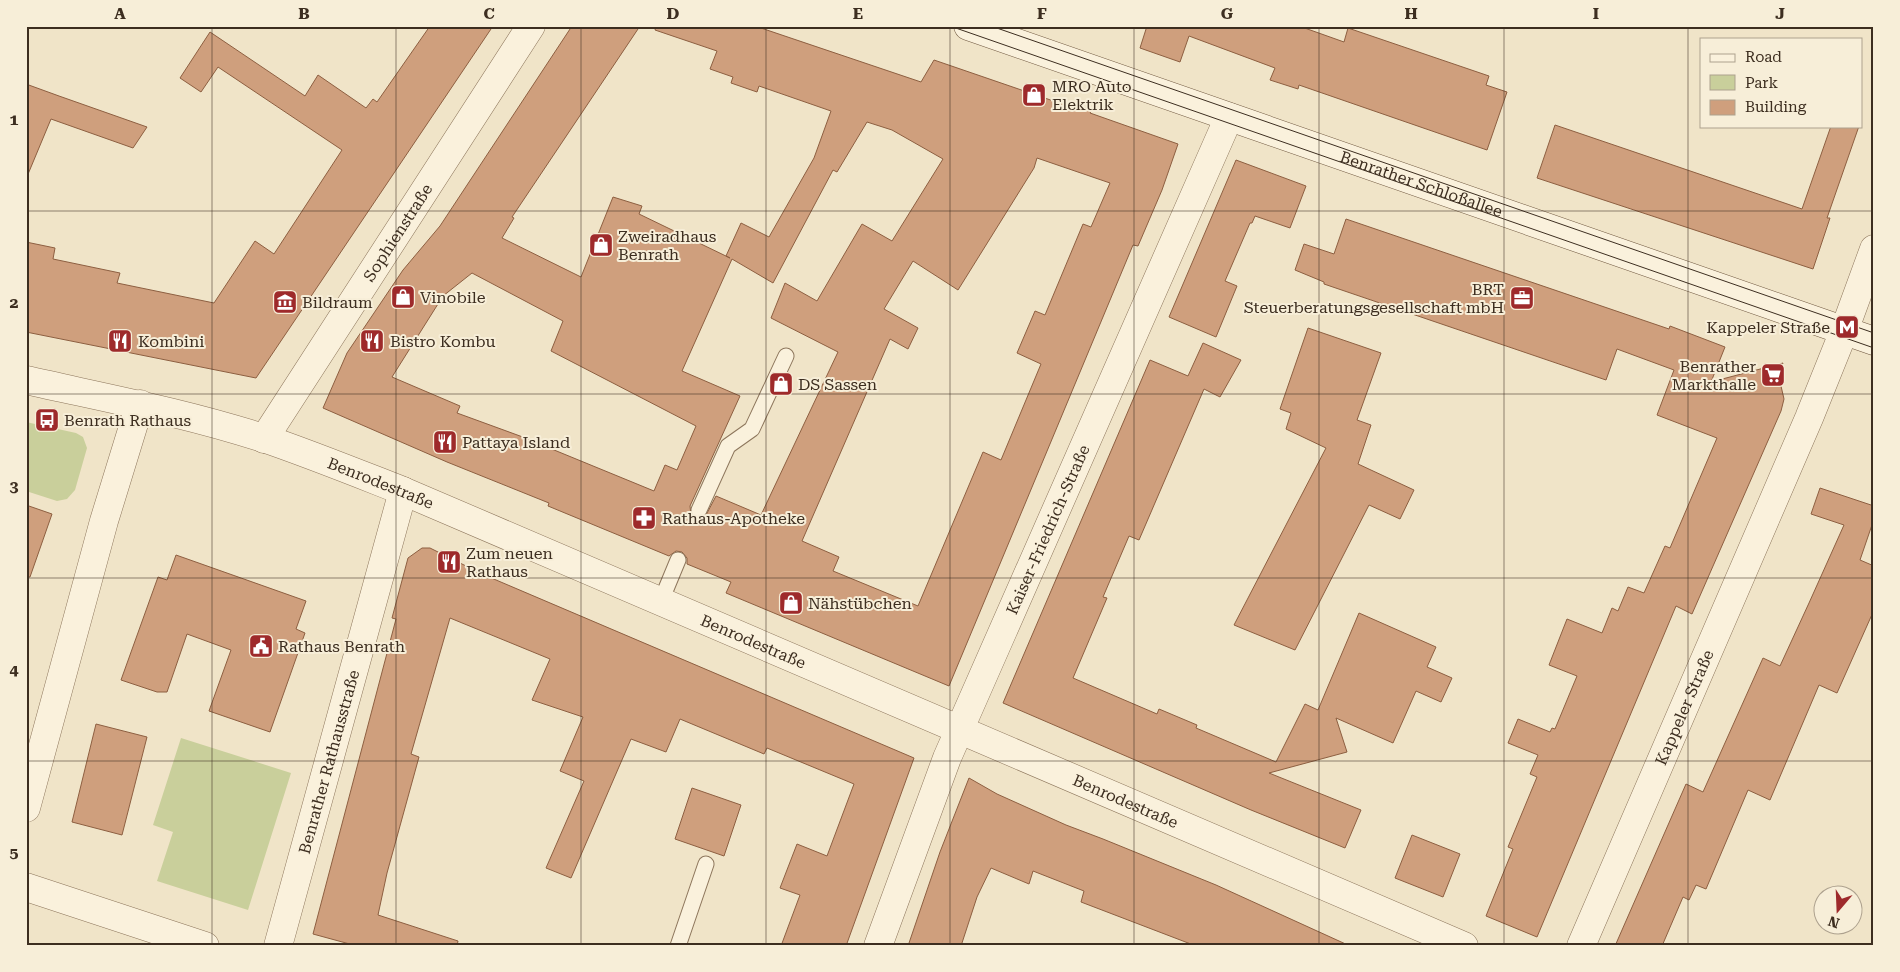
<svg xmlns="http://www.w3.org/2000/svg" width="1900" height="972" font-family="'Roboto Serif',serif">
<rect width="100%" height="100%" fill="#f0e4c8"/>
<path fill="#c9cf9b" d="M26 422 76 433 83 437 87 448 75 490 67 499 57 501 26 491Z
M181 738 291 773 248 910 157 881 173 832 153 825Z"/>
<path fill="#cf9f7d" stroke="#8d5f41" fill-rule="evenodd" d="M430 26H493L256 378 26 332V242L55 248 53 259 120 273 117 283 214 303 255 241 274 254 342 150 218 67 201 92 180 78 210 32 305 96 318 75 366 108 373 99 377 102Z
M572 26H640L512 217 514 218 502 238 581 277 613 197 642 206 639 214 730 258 726 256 741 223 769 237 814 158 831 111 759 86 757 92 731 83 733 77 710 69 717 51 655 30 656 26H755L921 82 934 60 1068 106 1069 103 1092 110 1090 113 1178 144 1162 190 1138 246 1133 245 949 686 726 593 731 582 687 564V558L682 552 676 551 669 556 548 506 549 503 447 462 323 408 347 353 403 270 440 226ZM867 122 892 130 943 159 892 241 862 224 817 301 785 283 771 318 838 352 761 515 716 496 705 517 696 519 691 515 690 506 740 396 682 371 732 259 773 283 833 170 837 172ZM1037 158 1110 183 1091 227 1083 224 1045 315 1035 311 1017 353 1041 364 1001 460 983 452 918 606 833 571 839 557 802 541 890 339 908 349 918 328 884 309 913 261 958 290 1034 168ZM472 273 563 321 551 351 696 426 677 470 665 465 654 491 520 436 457 413 460 406 392 377 443 296Z
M1147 26H1299L1344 42 1348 28 1489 76 1486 85 1507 92 1487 150 1299 85 1298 89 1270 80 1275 68 1189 36 1180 62 1140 48Z
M26 84 59 96 147 127 133 148 51 119 26 179Z
M1555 125 1802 209 1831 126H1859L1827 218H1830L1813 269 1537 178Z
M1236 160 1306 186 1290 228 1255 216 1252 223H1250L1225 281 1237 286 1216 337 1169 317Z
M1346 219 1669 329 1670 326 1725 347 1711 382 1783 363 1776 379 1781 386 1784 399 1781 411 1692 614 1676 606 1537 937 1486 916 1513 849 1508 847 1537 777 1530 774 1538 755 1508 743 1518 719 1550 732 1552 728 1555 729 1577 676 1549 665 1567 619 1602 633 1612 608 1618 611 1628 587 1644 593 1665 546 1670 548 1717 438 1657 415 1674 370 1617 349 1606 380 1324 284V282L1295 270 1304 244 1334 254Z
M1308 328 1381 353 1357 420 1371 425 1358 464 1414 490 1400 519 1369 505 1295 650 1234 625 1326 448 1286 429 1291 413 1280 409Z
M1203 343 1241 360 1220 397 1204 389 1139 540 1129 536 1103 597 1107 598 1073 678 1157 714 1159 709 1197 725 1196 728 1276 762 1305 704 1318 710 1359 613 1436 647 1427 667 1452 678 1441 702 1416 691 1393 743 1336 718 1347 752 1269 773 1361 810 1345 848 1251 810 1003 703 1150 360 1188 376Z
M1820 488 1874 506V519L1860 560 1874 566V610L1837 693 1819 685 1770 800 1748 790 1706 889 1696 885 1689 900 1683 897 1662 946H1615L1686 784 1703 792 1763 658 1780 666 1809 603 1844 525 1811 514Z
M26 505 52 514 30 577H26Z
M422 548H430L482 574 914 758 846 946H781L800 895 780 888 797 844 827 856 854 784 767 748 764 754 680 719 666 752 631 739 571 878 546 868 584 781 560 771 583 717 532 700 550 659 450 618 411 754 419 757 387 873 378 915 458 941 457 946H357L313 934 396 619 392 618 408 558Z
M176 555 306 601 296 629 305 633 270 732 209 711 231 650 187 634 167 692H157L121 680 158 577 167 580Z
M96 724 147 737 122 835 72 822Z
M969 778 997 794 1066 825 1103 839 1216 885 1350 946H1196L1081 902 1084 891 1033 871 1029 884 991 868 977 897 961 946H908L940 852Z
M692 788 741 805 724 856 675 839Z
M1412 835 1460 854 1443 897 1395 878Z"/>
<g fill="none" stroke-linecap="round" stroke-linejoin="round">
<defs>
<path id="service" d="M699 510 728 446 752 429 786 356
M661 601 678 560
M678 946 706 864"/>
<g id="minor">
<path id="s1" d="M26 380C106 398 186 413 263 438 310 454 357 473 403 491L1464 946"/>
<path id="s2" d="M264 439 531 26"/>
<path d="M26 808 104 521 140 404"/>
<path d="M26 887 205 946"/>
<path id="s3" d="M278 946 403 491"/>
<path id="s4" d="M878 946 947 758 1229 117"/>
</g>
<g id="tertiary">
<path id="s5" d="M1581 946 1809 418 1844 331 1874 249"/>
</g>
<g id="secondary">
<path id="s6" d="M968 26 1874 341"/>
</g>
</defs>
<use href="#service" stroke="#8d765c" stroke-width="17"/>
<use href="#minor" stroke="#8d765c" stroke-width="29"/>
<use href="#tertiary" stroke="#8d765c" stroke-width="29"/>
<use href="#secondary" stroke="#6f573f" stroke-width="29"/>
<use href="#service" stroke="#faf1dc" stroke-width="15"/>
<use href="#minor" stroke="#faf1dc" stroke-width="28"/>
<use href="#tertiary" stroke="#faf1dc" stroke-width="28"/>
<use href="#secondary" stroke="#faf1dc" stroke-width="28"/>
<path stroke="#3d2e20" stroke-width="1" d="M950 26 1874 348
M991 26 1874 333"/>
</g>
<path fill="none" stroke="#3d2e20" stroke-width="1" stroke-opacity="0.55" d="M212 26V946M396 26V946M581 26V946M766 26V946M950 26V946M1134 26V946M1319 26V946M1504 26V946M1688 26V946M26 211H1874M26 394H1874M26 578H1874M26 761H1874"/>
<defs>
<symbol id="shop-square" viewBox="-11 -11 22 22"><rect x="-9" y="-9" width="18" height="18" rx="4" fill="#9e2a2b" stroke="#f7eed8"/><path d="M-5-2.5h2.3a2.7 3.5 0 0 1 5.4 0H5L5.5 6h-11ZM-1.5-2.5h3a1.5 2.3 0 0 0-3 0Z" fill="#fff"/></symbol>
<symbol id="office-square" viewBox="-11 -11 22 22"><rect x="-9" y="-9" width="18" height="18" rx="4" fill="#9e2a2b" stroke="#f7eed8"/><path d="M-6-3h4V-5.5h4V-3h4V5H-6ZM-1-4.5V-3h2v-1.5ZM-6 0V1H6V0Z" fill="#fff"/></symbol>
<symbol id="museum-square" viewBox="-11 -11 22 22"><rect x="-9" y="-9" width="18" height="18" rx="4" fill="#9e2a2b" stroke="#f7eed8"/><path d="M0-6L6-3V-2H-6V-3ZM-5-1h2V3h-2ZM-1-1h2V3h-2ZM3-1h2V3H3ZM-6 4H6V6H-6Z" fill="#fff"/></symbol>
<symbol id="metro-square" viewBox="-11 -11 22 22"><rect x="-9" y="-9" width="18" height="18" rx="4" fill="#9e2a2b" stroke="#f7eed8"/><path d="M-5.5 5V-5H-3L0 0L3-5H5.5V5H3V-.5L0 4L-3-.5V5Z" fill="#fff"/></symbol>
<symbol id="restaurant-square" viewBox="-11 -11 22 22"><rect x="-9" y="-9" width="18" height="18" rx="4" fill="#9e2a2b" stroke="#f7eed8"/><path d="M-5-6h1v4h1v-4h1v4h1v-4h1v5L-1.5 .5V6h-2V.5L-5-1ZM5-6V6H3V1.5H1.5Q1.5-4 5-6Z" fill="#fff"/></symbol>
<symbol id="supermarket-square" viewBox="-11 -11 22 22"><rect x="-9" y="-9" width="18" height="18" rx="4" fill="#9e2a2b" stroke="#f7eed8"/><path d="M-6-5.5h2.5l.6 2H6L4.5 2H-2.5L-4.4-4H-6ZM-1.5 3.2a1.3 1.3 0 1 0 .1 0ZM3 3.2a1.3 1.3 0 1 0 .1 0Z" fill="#fff"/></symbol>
<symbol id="bus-square" viewBox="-11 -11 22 22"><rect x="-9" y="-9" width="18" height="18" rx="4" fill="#9e2a2b" stroke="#f7eed8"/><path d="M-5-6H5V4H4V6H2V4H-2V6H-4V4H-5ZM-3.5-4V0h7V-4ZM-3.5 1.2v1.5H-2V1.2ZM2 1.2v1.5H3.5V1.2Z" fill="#fff"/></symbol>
<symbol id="pharmacy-square" viewBox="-11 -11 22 22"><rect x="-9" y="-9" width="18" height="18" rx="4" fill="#9e2a2b" stroke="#f7eed8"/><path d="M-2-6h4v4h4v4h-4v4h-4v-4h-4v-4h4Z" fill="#fff"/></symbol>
<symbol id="civic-square" viewBox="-11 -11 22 22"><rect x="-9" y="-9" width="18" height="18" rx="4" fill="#9e2a2b" stroke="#f7eed8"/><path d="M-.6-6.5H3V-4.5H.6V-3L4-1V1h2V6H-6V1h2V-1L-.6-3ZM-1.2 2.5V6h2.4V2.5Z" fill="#fff"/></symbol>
</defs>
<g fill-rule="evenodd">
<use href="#shop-square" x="1020" y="81" width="28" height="28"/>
<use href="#shop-square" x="587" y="231" width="28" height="28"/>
<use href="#shop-square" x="389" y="283" width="28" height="28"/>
<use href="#office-square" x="1508" y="284" width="28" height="28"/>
<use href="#museum-square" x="271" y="288" width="28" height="28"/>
<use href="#metro-square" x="1833" y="313" width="28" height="28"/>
<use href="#restaurant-square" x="106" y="327" width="28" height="28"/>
<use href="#restaurant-square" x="358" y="327" width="28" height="28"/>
<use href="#supermarket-square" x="1759" y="361" width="28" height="28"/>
<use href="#shop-square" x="767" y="370" width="28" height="28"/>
<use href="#bus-square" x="33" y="406" width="28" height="28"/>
<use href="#restaurant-square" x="431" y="428" width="28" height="28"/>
<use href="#pharmacy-square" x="630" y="504" width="28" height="28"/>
<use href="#restaurant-square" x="435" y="548" width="28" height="28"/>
<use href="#shop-square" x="777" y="589" width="28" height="28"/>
<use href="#civic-square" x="247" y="632" width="28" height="28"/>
</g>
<g text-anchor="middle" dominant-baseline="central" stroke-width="4" stroke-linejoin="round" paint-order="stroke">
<g font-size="16" fill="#3d2e20" stroke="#f7eed8" text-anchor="start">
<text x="1052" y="86">MRO Auto<tspan x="1052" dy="18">Elektrik</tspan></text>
<text x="618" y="236">Zweiradhaus<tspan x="618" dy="18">Benrath</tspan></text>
<text x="1504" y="289" text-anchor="end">BRT<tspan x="1504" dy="18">Steuerberatungsgesellschaft mbH</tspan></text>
<text x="420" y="297">Vinobile</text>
<text x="302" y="302">Bildraum</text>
<text x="1830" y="327" text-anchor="end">Kappeler Straße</text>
<text x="138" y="341">Kombini</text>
<text x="390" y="341">Bistro Kombu</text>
<text x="1756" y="366" text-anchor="end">Benrather<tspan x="1756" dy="18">Markthalle</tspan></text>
<text x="798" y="384">DS Sassen</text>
<text x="64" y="420">Benrath Rathaus</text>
<text x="462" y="442">Pattaya Island</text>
<text x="662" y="518">Rathaus-Apotheke</text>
<text x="466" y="553">Zum neuen<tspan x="466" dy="18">Rathaus</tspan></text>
<text x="808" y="603">Nähstübchen</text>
<text x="278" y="646">Rathaus Benrath</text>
</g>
<g font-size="16" fill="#3d2e20" stroke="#f7eed8">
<text stroke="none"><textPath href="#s6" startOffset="480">Benrather Schloßallee</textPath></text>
<text stroke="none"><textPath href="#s2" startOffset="246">Sophienstraße</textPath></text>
<text stroke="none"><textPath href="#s1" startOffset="370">Benrodestraße</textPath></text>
<text stroke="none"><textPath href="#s4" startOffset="450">Kaiser-Friedrich-Straße</textPath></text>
<text stroke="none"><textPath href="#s1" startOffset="775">Benrodestraße</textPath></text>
<text stroke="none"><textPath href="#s5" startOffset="260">Kappeler Straße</textPath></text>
<text stroke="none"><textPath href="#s3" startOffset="191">Benrather Rathausstraße</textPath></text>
<text stroke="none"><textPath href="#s1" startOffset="1180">Benrodestraße</textPath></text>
</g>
</g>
<rect width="1900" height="972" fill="none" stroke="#f7eed8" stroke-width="55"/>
<rect x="1700" y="38" width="162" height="90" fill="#f7eed8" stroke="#ada18e"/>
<rect x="1710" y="54" width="25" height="8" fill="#faf1dc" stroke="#ada18e"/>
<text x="1745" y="62" font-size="15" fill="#3d2e20">Road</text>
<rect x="1710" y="75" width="25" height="15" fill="#c9cf9b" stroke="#ada18e"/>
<text x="1745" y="88" font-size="15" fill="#3d2e20">Park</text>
<rect x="1710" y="100" width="25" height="15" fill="#cf9f7d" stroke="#ada18e"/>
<text x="1745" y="112" font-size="15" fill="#3d2e20">Building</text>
<g transform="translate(1838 910) rotate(199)"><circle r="24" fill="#f7eed8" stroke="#ada18e"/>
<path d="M0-4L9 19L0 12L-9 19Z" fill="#9e2a2b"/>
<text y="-8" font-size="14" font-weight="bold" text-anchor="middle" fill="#3d2e20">N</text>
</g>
<rect x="28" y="28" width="1844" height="916" fill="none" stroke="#3d2e20" stroke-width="2"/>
<g font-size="16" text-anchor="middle" font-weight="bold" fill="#3d2e20">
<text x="120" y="19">A</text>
<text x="304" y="19">B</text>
<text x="489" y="19">C</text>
<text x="673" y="19">D</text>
<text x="858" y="19">E</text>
<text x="1042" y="19">F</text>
<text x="1227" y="19">G</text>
<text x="1411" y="19">H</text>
<text x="1596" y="19">I</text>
<text x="1780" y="19">J</text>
<text x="14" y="125">1</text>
<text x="14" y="308">2</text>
<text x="14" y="492">3</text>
<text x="14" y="675">4</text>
<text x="14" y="858">5</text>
</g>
</svg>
